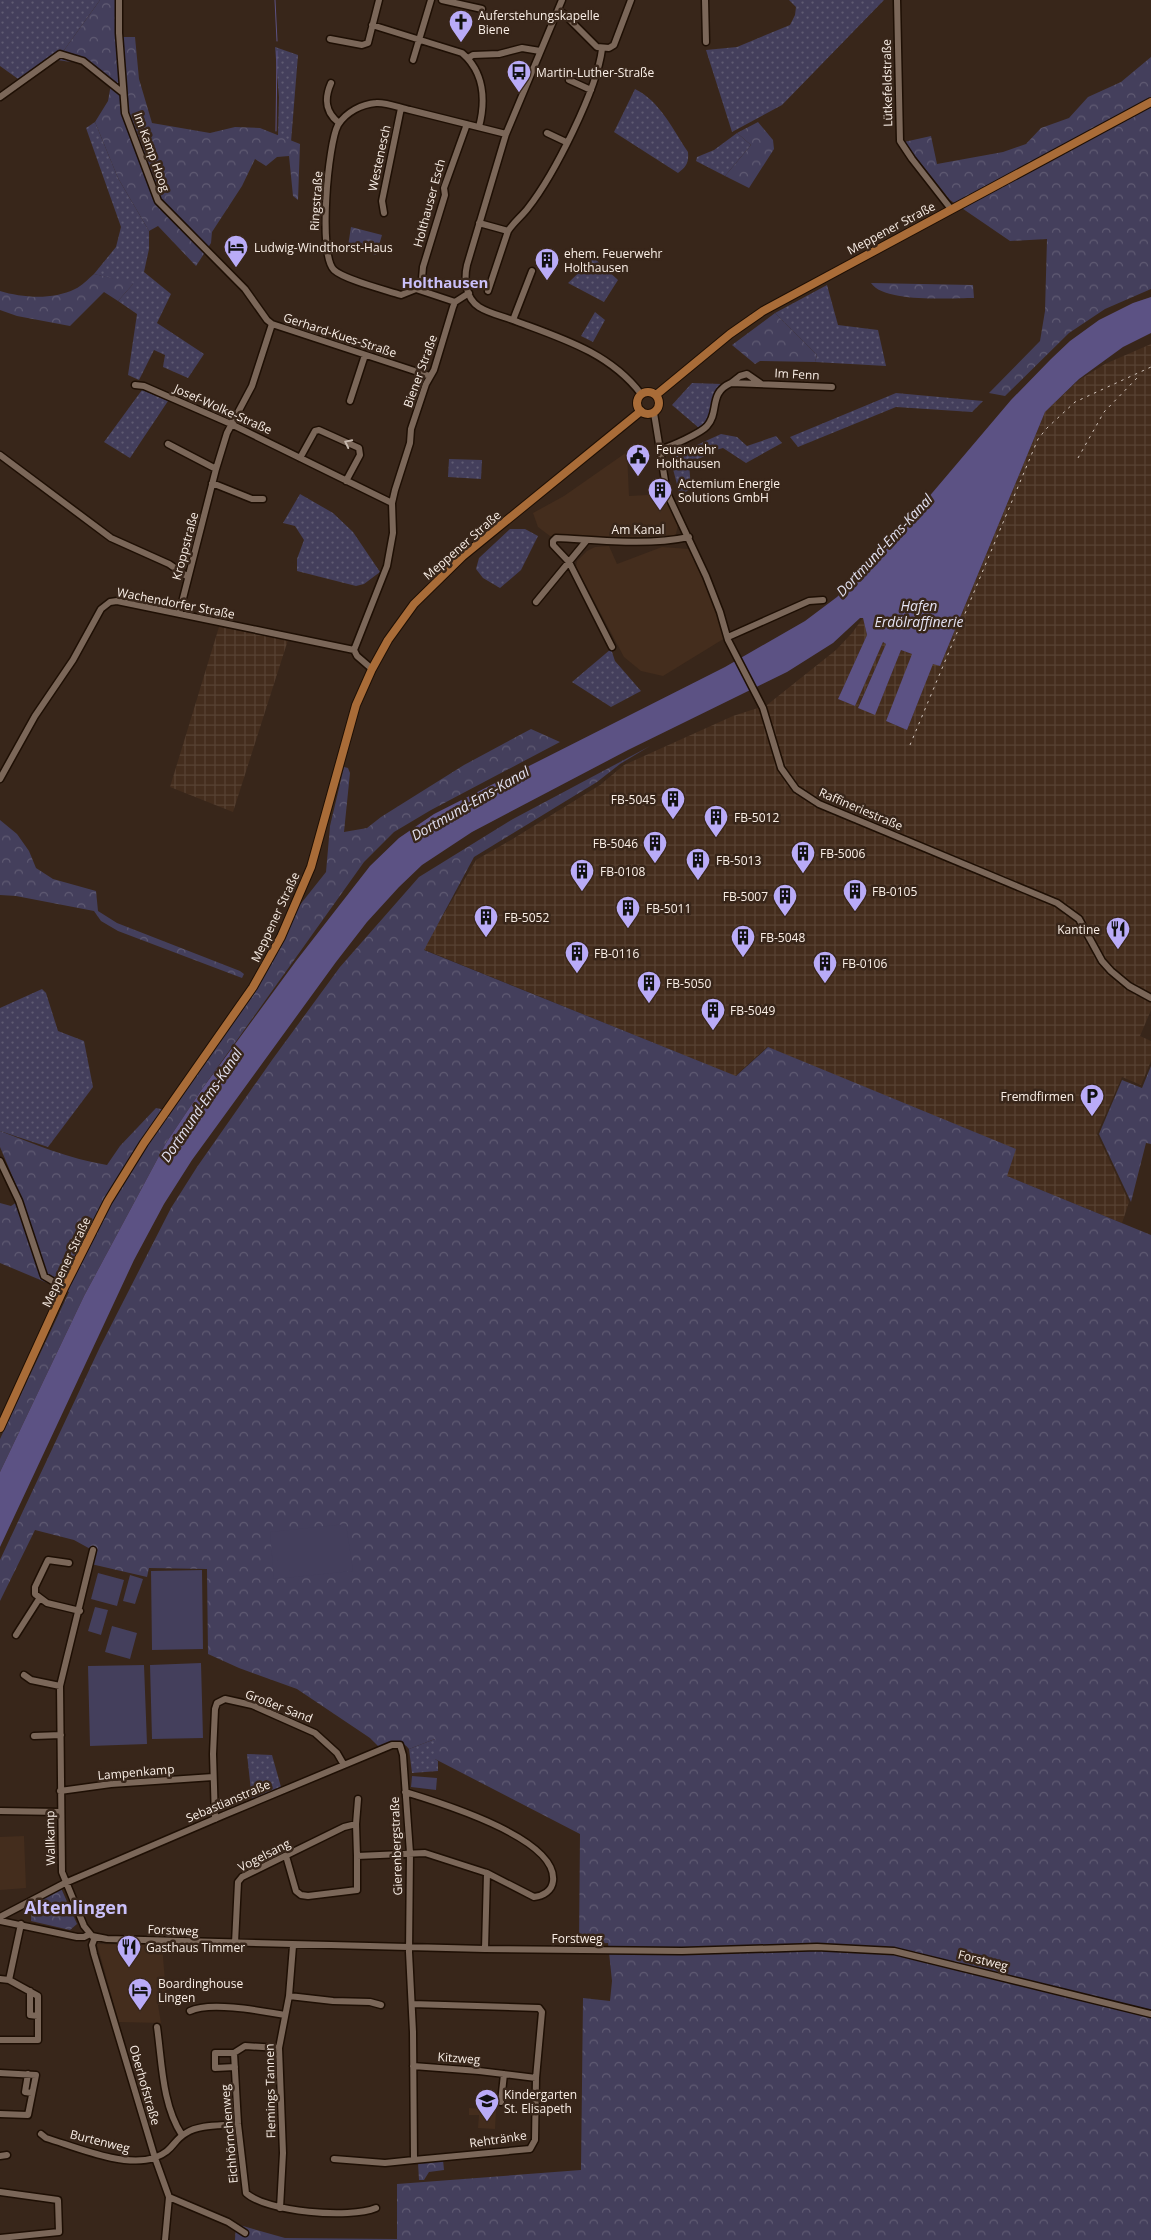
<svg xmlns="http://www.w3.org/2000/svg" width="1151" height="2240" font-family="'Open Sans',sans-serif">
<defs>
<pattern id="industrial-grid" width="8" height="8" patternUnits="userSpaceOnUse" patternTransform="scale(1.25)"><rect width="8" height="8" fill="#442d1d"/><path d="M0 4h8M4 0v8" fill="none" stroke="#574233"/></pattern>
<pattern id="grass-dots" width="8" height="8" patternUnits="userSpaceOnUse" patternTransform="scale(1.25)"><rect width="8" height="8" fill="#443f5c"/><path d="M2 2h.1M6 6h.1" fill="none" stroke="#605b73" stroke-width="1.8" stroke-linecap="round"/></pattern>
<pattern id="forest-crowns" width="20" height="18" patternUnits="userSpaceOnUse" patternTransform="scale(1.25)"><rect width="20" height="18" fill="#443f5c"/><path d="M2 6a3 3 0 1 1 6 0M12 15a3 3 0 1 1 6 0" fill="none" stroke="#605b73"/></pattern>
</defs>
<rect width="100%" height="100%" fill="#38261a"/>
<path fill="#442d1d" d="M627 452 629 496 667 494 678 525 676 534 671 537 661 538 550 536 538 527 533 513 564 496Z
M609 546 617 564 662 547 689 549 718 613 725 638 663 676 641 671 624 657 576 567 577 561 587 551 595 547Z
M24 1836 26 1888 0 1890V1837Z
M97 1944 162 1945 167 2005H158L161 2023 119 2022Z
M469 2108 496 2110 495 2129 478 2128 479 2115H469Z"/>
<path fill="url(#industrial-grid)" d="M1151 344V1010L1140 1036 1151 1041V1061L1141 1085 1122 1077 1097 1134 1129 1202 1122 1223 1006 1176 1015 1149 767 1047 735 1076 423 949 476 860 511 840 600 785 624 765 733 716 767 705 836 650 852 633 863 618 867 635 838 699 855 706 883 642 886 644 858 707 875 714 901 650 913 654 886 721 907 730 933 663 940 666 1045 412 1079 380 1105 364Z
M219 627 288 640 233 812 170 787Z"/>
<path fill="url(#grass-dots)" d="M0 0H100L57 60 21 81 0 66Z
M789 0H884L782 105 732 132 706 50 737 47 790 25 795 15 796 7Z
M275 47 298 55 291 142 278 136 279 97Z
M635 89C660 101 673 130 688 152 689 163 686 167 678 173L614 132Z
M95 122 118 178 149 231V249L144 272 171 294 157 323 204 354 188 378 163 367 165 355 154 350 139 380 128 375 137 314 118 301 133 284 94 274 116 247 121 227 86 128Z
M737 133 751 145 725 176 696 161 697 157 714 150Z
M594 258 618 280 604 302 568 283Z
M827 285 838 325 878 330 886 366 815 362 817 355 775 313Z
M595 312 605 320 593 342 581 336Z
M692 383 722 384C709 400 716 415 699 428L672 405Z
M142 390 168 401 130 458 104 442Z
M896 393 983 401 972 412 896 407 798 447 790 437Z
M721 434 737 437 747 446 776 436 782 443 746 463 723 448 716 450 689 464 691 488 680 496 673 469 675 455Z
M449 459 482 460 481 479 448 477Z
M300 494 333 513 353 532 380 572 364 584 356 586 297 571V559L304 540 295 526 283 523Z
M510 529H525L538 536 521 570 500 588 483 578 476 569 479 558Z
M611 649 615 661 641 691 611 707 572 682Z
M42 989 46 993 58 1031 84 1041 93 1087 48 1147 0 1131V1008Z
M435 1739V1759L438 1761V1771L412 1773 409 1749Z
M247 1754 272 1755 281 1787 252 1800Z"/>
<path fill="url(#forest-crowns)" d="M100 0H117L118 37H135L139 79 152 123 210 133 235 127 260 128 300 144 298 200 293 196 289 156 277 157 266 166 255 159 242 186 212 232 211 243 196 266 158 226 149 231 118 178 95 122 108 101 111 84 79 63 57 60Z
M1151 57V289L1105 309 1069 333 1005 396 989 393 1040 341 1045 311 1047 239 1010 241 950 200 904 142 931 136 937 164 1003 152 1026 144 1041 128 1069 118 1088 97 1121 82Z
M758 122 773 140 774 149 749 188 725 176 751 145 737 133Z
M351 227 382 235 376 255 348 246Z
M94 274 134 283 118 301 104 292 70 326 17 316 0 310V291C23 298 53 300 75 289 82 286 88 279 94 274Z
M871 283 973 285 974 298C951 298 884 303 871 283Z
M775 313 817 355 815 362 760 361 755 364 732 345Z
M531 729 560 742 431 810 394 832 364 862 202 1089 166 1143 84 1296 0 1472V1439L69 1292 0 1263V1203L11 1206 17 1202 19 1192 0 1147V1131C35 1144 69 1159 107 1165L120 1146 156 1108 170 1111 179 1101 237 1015 283 938 299 906 326 872 330 826 344 767 348 768 350 773 344 832 367 828 381 817 464 765Z
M650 746 620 764 597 782 474 857 424 950 736 1076 768 1047 1016 1149 1007 1176 1151 1235V2240H235L236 2224 285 2238 397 2239V2184L581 2170 583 1998 610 2001 612 1981 608 1943 579 1944 580 1834 435 1759V1739L409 1749C401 1738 391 1744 379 1747L370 1738 297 1689 239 1668 208 1654 207 1569 149 1568 147 1577 91 1564 94 1551 74 1540 35 1530 0 1601V1560L100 1347 171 1208 197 1167 272 1060 340 967 419 877 513 819Z
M0 820 17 834 29 851 36 868 53 879 96 891 98 911 117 923 240 971 244 974 242 978 118 931 101 921 94 911 16 896 0 895Z
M1151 1066V1144L1146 1143 1131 1202 1099 1134 1122 1080 1142 1088Z
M61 1888 77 1924 70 1930 31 1921 32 1903Z
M443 2160 444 2170 429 2172 424 2180H419L418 2163Z"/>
<path fill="#443f5c" d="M346 1524 353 1571 274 1579 270 1532Z
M202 1570 203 1649 152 1650 151 1571Z
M98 1573 124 1580 117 1606 91 1599Z
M130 1575 143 1579 135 1604 123 1601Z
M95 1607 108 1610 101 1635 88 1631Z
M112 1626 137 1633 130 1659 105 1652Z
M201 1663 203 1738 152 1739 150 1665Z
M144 1665 147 1744 90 1746 88 1666Z
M412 1776 437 1778 436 1790 411 1787Z"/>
<path fill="#5c5284" d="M1151 297V333L1123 347 1079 379 1045 412 940 666 933 664 907 730 886 721 912 654 901 650 875 715 858 708 886 644 883 642 855 706 838 699 867 635 863 618H860L833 643 787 672 628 750 472 832 422 865 399 887 367 922 336 962 192 1160 164 1204 134 1260 0 1547V1472L84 1296 166 1143 202 1089 296 961 370 866 399 838 434 814 725 667 805 621 837 597 877 558 1011 400 1051 359 1070 341 1099 320 1133 303Z"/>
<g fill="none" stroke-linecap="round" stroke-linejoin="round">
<path stroke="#5c5284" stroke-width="1" d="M275 0 277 41
M276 131 277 51"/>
<defs>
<path id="minor" d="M119 0V33L125 113 158 201 245 289 267 320 272 324 430 376
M442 0 482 9
M562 0 506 134 467 265C464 278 465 298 479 307 490 314 506 317 518 322 564 339 611 354 641 394
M705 0 706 42
M897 0 900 141 912 159 951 209
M558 10 564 14 597 47 609 48 614 45 631 0
M372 25 462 53C484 72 486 100 479 127
M330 39 362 45 368 43 379 0
M468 58 473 55 499 54 522 48 540 51
M413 60 431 0
M569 80 591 90
M331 83C324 99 325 112 339 123
M0 97 60 54 83 61 123 93
M547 133 566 142
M384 213 382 201 401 108
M479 223 508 231C514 222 522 216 528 208 554 175 597 90 602 49
M421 290 423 267 445 195 444 188 467 124
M488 291 508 231
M455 302 416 289 401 295C386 290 345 280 334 270 318 255 328 143 338 125 346 112 362 104 376 103 386 102 400 108 410 110 442 118 474 126 506 134
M513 320 532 271
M731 383 740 376 747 374 760 383
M135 385 144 386 231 424 392 503
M350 401 365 355
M654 413 667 493 706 576 720 612 728 640 763 708 781 768 796 789 819 804 1057 903 1079 919 1102 961 1111 971 1129 986 1151 998
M168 444 216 469
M661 449C670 447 701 433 707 426 720 412 708 393 731 383L832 387
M0 455 111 538 169 564 188 577
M300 458 315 431 319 430 359 448 360 455 346 481
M212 483 252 499H263
M536 602 587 540
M179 614 216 469 227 433 252 386 272 324
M728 637 809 601 823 600
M612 647 569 562 553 545V541L556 538C599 540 646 546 689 537
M372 669 357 656 354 650 387 566 393 533 392 503 395 490 410 443 411 429 426 384 434 370 453 307 455 302 469 293
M0 779 35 716 73 660 101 609 110 602 117 601 354 650
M0 1161 19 1201 44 1276 64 1288
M93 1550 60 1686 62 1872 84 1926 92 1936 107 1939 485 1949 682 1951 817 1947 894 1951 1151 2014
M69 1563 48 1560 35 1587V1594L47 1603 80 1611
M16 1635 39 1599
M24 1675 31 1680 60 1686
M34 1736 61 1735
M60 1791 111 1784 213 1777
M405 1792C438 1802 558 1838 553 1881 552 1891 543 1896 534 1897L487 1873
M0 1811 60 1812
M215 1819 213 1754 215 1709 217 1703 225 1699 252 1705 315 1733 337 1753 344 1765
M356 1824 358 1799
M286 1856 296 1891 301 1895 308 1896 357 1890V1856
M0 1917 65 1883 224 1815 392 1745H400L403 1755 410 1853 409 1952 413 2032 414 2160 530 2149 535 2140 536 2078 542 2012 539 2008 412 2004
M0 1921 77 1937H84L90 1934
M95 1937 92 1945 94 1954 155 2158 169 2197 165 2240
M235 1943 238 1882 242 1877 344 1827 356 1824 357 1856 425 1853 487 1873 485 1949
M0 1979 9 1980 21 1924
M30 1991V2015L38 2016
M289 1996 333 2001 370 2002 381 2005
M190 2011C210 2001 262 2011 285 2015
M157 2027C162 2062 162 2105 182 2135
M0 2040H38V1996L9 1980
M279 2048 245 2046 234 2053 238 2124 246 2193C266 2212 350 2219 376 2208
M234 2053H215V2068L235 2067
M413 2066 479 2071 536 2078
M0 2073 36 2075 28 2115 0 2114
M28 2074 25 2092 32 2093
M501 2102 504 2074
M41 2134 46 2138C76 2147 124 2168 154 2158 174 2151 172 2141 186 2133 200 2124 222 2126 238 2124
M0 2156 7 2155
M334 2159 385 2163 414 2160
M0 2192 58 2200 59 2232 0 2238
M169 2197 228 2222 245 2233
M280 2208 283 2153 279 2048 289 1996 293 1946"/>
<path id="major" d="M637 403a11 11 0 1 1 22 0a11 11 0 1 1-22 0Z
M656 395 730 334 763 311 1151 102
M0 1428 64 1288 108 1201 144 1143 253 987 281 937 311 867 356 705 372 669 388 640 414 604 463 556 641 411"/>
</defs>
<use href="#minor" stroke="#1e0f04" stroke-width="9"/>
<use href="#major" stroke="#1e0f04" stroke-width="10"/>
<use href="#minor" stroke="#7b6759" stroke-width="6"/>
<use href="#major" stroke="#a96c38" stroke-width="8"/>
<path stroke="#d1c4bb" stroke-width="1" stroke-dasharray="2.5 5" stroke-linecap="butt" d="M1078 458 1104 412 1138 377
M910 745 1038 439 1047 428 1075 402 1151 367"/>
</g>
<defs><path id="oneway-chevron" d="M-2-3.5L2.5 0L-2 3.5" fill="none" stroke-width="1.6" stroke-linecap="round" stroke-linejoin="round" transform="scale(1.25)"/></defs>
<use stroke="#c7b9ae" href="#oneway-chevron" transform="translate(348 443) rotate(-154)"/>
<defs>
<symbol id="church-pin" viewBox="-11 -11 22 30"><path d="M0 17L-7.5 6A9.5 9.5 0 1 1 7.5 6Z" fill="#b9abf7" stroke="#38261a"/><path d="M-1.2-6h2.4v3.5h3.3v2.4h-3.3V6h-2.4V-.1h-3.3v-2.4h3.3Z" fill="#111"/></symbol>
<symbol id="bus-pin" viewBox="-11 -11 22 30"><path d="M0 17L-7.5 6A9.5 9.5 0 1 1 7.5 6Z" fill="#b9abf7" stroke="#38261a"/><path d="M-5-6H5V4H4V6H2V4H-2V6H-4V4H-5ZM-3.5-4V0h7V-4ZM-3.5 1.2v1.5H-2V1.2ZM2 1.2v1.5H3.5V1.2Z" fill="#111"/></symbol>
<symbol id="hotel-pin" viewBox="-11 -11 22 30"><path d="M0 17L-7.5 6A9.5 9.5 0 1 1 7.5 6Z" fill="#b9abf7" stroke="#38261a"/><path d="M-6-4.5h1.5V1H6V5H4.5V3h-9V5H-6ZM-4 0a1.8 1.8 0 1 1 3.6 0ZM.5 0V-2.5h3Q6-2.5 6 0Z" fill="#111"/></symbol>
<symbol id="building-pin" viewBox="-11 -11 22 30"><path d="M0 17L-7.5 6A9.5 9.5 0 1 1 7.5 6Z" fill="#b9abf7" stroke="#38261a"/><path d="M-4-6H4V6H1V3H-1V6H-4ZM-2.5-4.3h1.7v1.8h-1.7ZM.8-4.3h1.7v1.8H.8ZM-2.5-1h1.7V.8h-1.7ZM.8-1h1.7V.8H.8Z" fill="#111"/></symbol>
<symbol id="civic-pin" viewBox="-11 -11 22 30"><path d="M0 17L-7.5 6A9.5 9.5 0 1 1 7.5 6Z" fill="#b9abf7" stroke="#38261a"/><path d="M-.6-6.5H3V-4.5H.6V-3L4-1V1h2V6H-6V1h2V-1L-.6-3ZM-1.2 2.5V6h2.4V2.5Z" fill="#111"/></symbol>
<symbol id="restaurant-pin" viewBox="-11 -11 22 30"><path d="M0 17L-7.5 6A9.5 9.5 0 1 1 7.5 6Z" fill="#b9abf7" stroke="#38261a"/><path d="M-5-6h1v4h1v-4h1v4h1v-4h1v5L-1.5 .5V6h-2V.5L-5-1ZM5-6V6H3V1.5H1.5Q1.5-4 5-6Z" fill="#111"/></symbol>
<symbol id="parking-pin" viewBox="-11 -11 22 30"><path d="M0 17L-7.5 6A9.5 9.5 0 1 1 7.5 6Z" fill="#b9abf7" stroke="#38261a"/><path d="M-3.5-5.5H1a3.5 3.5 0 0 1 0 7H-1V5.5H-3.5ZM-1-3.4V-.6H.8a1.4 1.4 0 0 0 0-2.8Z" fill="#111"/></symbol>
<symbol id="school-pin" viewBox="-11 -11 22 30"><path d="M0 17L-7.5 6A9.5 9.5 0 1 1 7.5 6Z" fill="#b9abf7" stroke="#38261a"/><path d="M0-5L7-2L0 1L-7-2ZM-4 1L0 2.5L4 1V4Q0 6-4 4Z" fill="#111"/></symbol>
</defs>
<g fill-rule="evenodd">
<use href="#church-pin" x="447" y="8" width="28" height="38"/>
<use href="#bus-pin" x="505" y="58" width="28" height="38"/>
<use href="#hotel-pin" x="222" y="233" width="28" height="38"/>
<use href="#building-pin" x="533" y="246" width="28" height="38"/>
<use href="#civic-pin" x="624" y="442" width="28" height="38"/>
<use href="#building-pin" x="646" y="476" width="28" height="38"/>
<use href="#building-pin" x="659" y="785" width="28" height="38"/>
<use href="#building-pin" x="702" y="803" width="28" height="38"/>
<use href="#building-pin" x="641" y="829" width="28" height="38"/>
<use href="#building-pin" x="789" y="839" width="28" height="38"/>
<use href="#building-pin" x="684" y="846" width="28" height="38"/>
<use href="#building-pin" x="568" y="857" width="28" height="38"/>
<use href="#building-pin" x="841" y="877" width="28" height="38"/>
<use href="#building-pin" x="771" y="882" width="28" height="38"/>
<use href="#building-pin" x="614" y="894" width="28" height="38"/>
<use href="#building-pin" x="472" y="903" width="28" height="38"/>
<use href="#restaurant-pin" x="1104" y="915" width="28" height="38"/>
<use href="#building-pin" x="729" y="923" width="28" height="38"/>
<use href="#building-pin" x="563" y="939" width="28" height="38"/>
<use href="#building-pin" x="811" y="949" width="28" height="38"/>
<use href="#building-pin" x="635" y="969" width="28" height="38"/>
<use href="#building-pin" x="699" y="996" width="28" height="38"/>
<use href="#parking-pin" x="1078" y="1082" width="28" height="38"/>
<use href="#restaurant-pin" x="115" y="1933" width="28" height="38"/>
<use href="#hotel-pin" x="126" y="1976" width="28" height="38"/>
<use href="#school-pin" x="473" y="2087" width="28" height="38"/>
</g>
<g text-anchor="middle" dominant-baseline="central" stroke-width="5" stroke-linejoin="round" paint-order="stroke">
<g font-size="12" fill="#faefe7" stroke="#38261a" text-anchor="start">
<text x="478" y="15">Auferstehungskapelle<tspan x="478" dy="14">Biene</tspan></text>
<text x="536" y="72">Martin-Luther-Straße</text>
<text x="254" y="247">Ludwig-Windthorst-Haus</text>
<text x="564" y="253">ehem. Feuerwehr<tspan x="564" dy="14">Holthausen</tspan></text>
<text x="656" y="449">Feuerwehr<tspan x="656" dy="14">Holthausen</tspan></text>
<text x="678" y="483">Actemium Energie<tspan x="678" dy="14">Solutions GmbH</tspan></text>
<text x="656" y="799" text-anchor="end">FB-5045</text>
<text x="734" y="817">FB-5012</text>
<text x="638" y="843" text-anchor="end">FB-5046</text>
<text x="820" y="853">FB-5006</text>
<text x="716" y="860">FB-5013</text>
<text x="600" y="871">FB-0108</text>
<text x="872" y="891">FB-0105</text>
<text x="768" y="896" text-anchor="end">FB-5007</text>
<text x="646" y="908">FB-5011</text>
<text x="504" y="917">FB-5052</text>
<text x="1100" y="929" text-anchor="end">Kantine</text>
<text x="760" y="937">FB-5048</text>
<text x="594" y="953">FB-0116</text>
<text x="842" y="963">FB-0106</text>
<text x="666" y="983">FB-5050</text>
<text x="730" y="1010">FB-5049</text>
<text x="1074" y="1096" text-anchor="end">Fremdfirmen</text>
<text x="146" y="1947">Gasthaus Timmer</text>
<text x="158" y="1983">Boardinghouse<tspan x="158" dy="14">Lingen</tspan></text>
<text x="504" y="2094">Kindergarten<tspan x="504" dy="14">St. Elisapeth</tspan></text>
</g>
<g font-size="12" fill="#faefe7" stroke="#38261a">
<text transform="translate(887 83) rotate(-91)">Lütkefeldstraße</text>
<text transform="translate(152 152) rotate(70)">Im Kamp Hoog</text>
<text transform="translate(379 158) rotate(-78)">Westenesch</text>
<text transform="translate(316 201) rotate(-86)">Ringstraße</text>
<text transform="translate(429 203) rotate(-75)">Holthauser Esch</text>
<text transform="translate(891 228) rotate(-28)">Meppener Straße</text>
<text transform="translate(340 335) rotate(18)">Gerhard-Kues-Straße</text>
<text transform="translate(420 371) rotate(-70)">Biener Straße</text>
<text transform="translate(797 374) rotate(3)">Im Fenn</text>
<text transform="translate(223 409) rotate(24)">Josef-Wolke-Straße</text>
<text x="638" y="529">Am Kanal</text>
<text transform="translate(462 545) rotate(-41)">Meppener Straße</text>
<text transform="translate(185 546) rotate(-75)">Kroppstraße</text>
<text transform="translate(176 603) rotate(11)">Wachendorfer Straße</text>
<text transform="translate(861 809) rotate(23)">Raffineriestraße</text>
<text transform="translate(275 917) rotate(-65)">Meppener Straße</text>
<text transform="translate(66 1262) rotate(-65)">Meppener Straße</text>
<text transform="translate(279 1706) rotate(21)">Großer Sand</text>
<text transform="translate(136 1772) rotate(-5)">Lampenkamp</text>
<text transform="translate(228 1801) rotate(-23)">Sebastianstraße</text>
<text transform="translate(50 1838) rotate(-91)">Wallkamp</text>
<text transform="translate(396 1846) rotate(-92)">Gierenbergstraße</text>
<text transform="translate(264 1855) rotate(-27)">Vogelsang</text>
<text transform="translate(173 1930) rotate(2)">Forstweg</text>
<text x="577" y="1938">Forstweg</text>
<text transform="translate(983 1960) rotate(14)">Forstweg</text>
<text transform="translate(459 2058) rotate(4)">Kitzweg</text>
<text transform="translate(145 2085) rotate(74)">Oberhofstraße</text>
<text transform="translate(270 2091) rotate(-91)">Flemings Tannen</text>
<text transform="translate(229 2134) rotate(-95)">Eichhörnchenweg</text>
<text transform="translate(498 2139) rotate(-8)">Rehtränke</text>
<text transform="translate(100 2141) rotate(14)">Burtenweg</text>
</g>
<g font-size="14" font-style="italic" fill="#e4e2f2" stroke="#38261a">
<text transform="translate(884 545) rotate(-47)">Dortmund-Ems-Kanal</text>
<text x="919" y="605">Hafen<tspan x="919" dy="16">Erdölraffinerie</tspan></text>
<text transform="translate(470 803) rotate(-30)">Dortmund-Ems-Kanal</text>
<text transform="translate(201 1105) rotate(-56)">Dortmund-Ems-Kanal</text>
</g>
<g font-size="15" font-weight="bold" fill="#cac0fa" stroke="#38261a">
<text x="445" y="282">Holthausen</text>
</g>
<g font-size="18" font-weight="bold" fill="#cac0fa" stroke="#38261a">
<text x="76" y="1907">Altenlingen</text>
</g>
</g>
</svg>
